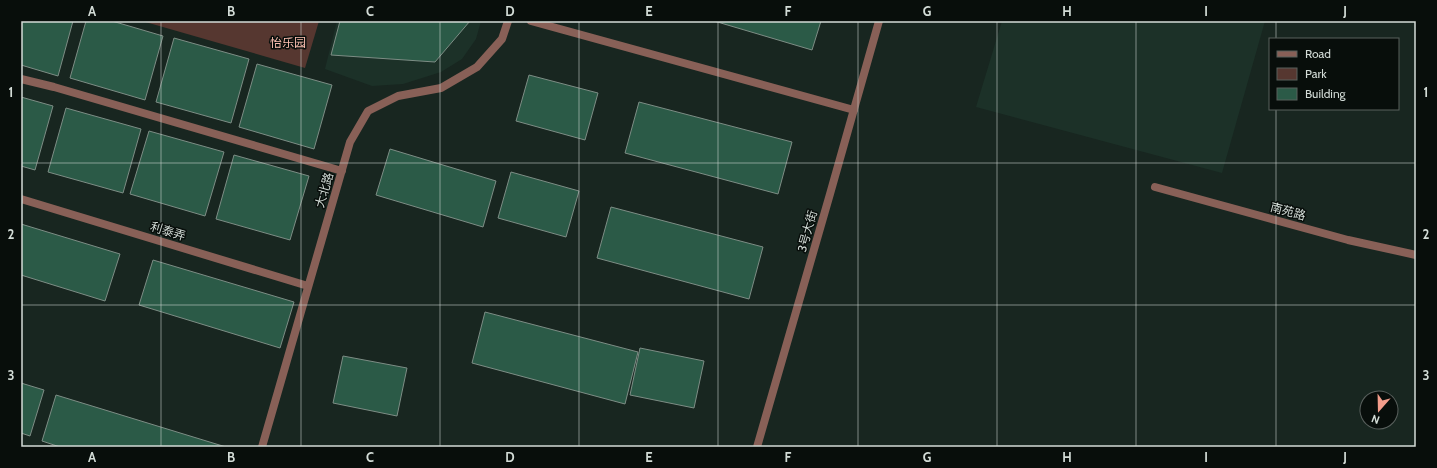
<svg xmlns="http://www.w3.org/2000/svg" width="1437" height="468" font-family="Cabin,'Noto Sans SC',sans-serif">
<rect width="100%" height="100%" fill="#182620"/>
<path fill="#1c3128" d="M337 21H481L476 39 462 59 441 72 403 84 372 86 325 69Z
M1002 21H1265L1222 173 976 107Z"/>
<path fill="#563730" d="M142 21H319L305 68Z"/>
<path fill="#2b5a47" stroke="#7d8d85" d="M21 21H73L58 76 21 65Z
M86 21H112L163 36 145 100 70 78Z
M340 21H470L435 62 331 55Z
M714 21H821L812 50Z
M174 38 249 59 231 123 156 102Z
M257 64 332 85 314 149 239 127Z
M529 75 598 93 585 140 516 121Z
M21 97 53 106 35 170 21 166Z
M639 102 792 142 778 194 625 153Z
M66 108 141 129 123 193 48 172Z
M149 131 224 152 205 216 130 194Z
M390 149 496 181 483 227 376 195Z
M234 155 309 176 290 240 216 219Z
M511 172 579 191 566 237 498 218Z
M611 207 763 247 749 299 597 258Z
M21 224 120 254 105 301 21 275Z
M153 260 294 302 280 348 139 305Z
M485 312 638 352 625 404 472 363Z
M640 348 704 361 694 408 630 395Z
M343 356 407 368 397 416 333 403Z
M21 383 44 390 30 436 21 433Z
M56 395 226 447H60L42 441Z"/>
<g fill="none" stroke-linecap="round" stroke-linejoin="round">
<path stroke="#886057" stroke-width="8" d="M531 21 854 110
M21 79 54 87 342 171
M1155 187 1348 240 1416 255
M21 199 308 286
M262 447 350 142 368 111 398 96 441 88 477 67 502 39 508 21"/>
<path stroke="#886057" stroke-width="8" d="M757 447 830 194 879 21"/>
</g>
<path fill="none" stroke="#d3dcd7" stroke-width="1" stroke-opacity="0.55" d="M161 21V447M301 21V447M440 21V447M579 21V447M718 21V447M858 21V447M997 21V447M1136 21V447M1276 21V39M1276 109V447M21 163H1416M21 305H1416"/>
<g text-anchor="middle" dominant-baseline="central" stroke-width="3" stroke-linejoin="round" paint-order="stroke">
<g font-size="12" fill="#fcbfb1" stroke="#080e0b">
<text x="288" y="42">怡乐园</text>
</g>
<g font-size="12" fill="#d3dcd7" stroke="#080e0b">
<text transform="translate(324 190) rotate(-74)">大北路</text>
<text transform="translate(1288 211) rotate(15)">南苑路</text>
<text transform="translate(168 231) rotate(17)">利泰弄</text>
<text transform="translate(807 231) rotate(-74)">3号大街</text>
</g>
</g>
<rect width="1437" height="468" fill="none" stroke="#080e0b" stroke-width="44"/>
<rect x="1269" y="38" width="130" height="72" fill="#080e0b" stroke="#59605d"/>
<rect x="1277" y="51" width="20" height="6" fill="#886057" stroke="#59605d"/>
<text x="1305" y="58" font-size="12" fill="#d3dcd7">Road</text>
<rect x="1277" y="68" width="20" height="12" fill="#563730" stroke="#59605d"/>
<text x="1305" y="78" font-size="12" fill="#d3dcd7">Park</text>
<rect x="1277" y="88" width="20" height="12" fill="#2b5a47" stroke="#59605d"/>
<text x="1305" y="98" font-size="12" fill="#d3dcd7">Building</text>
<g transform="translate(1379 410) rotate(200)"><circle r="19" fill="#080e0b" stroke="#59605d"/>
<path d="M0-3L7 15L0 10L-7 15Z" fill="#f49d8b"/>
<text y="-6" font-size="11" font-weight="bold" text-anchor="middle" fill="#d3dcd7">N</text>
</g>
<rect x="22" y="22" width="1393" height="424" fill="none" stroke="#d3dcd7" stroke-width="1.5"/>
<g font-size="13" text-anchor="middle" font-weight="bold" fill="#d3dcd7">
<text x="92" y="16">A</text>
<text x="231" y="16">B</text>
<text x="370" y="16">C</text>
<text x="510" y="16">D</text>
<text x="649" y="16">E</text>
<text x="788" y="16">F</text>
<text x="927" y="16">G</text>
<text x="1067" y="16">H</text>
<text x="1206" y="16">I</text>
<text x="1345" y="16">J</text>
<text x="11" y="97">1</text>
<text x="1426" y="97">1</text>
<text x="11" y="239">2</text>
<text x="1426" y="239">2</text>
<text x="11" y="380">3</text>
<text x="1426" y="380">3</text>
<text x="92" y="462">A</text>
<text x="231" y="462">B</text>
<text x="370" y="462">C</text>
<text x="510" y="462">D</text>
<text x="649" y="462">E</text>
<text x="788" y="462">F</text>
<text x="927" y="462">G</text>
<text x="1067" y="462">H</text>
<text x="1206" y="462">I</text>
<text x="1345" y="462">J</text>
</g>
</svg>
